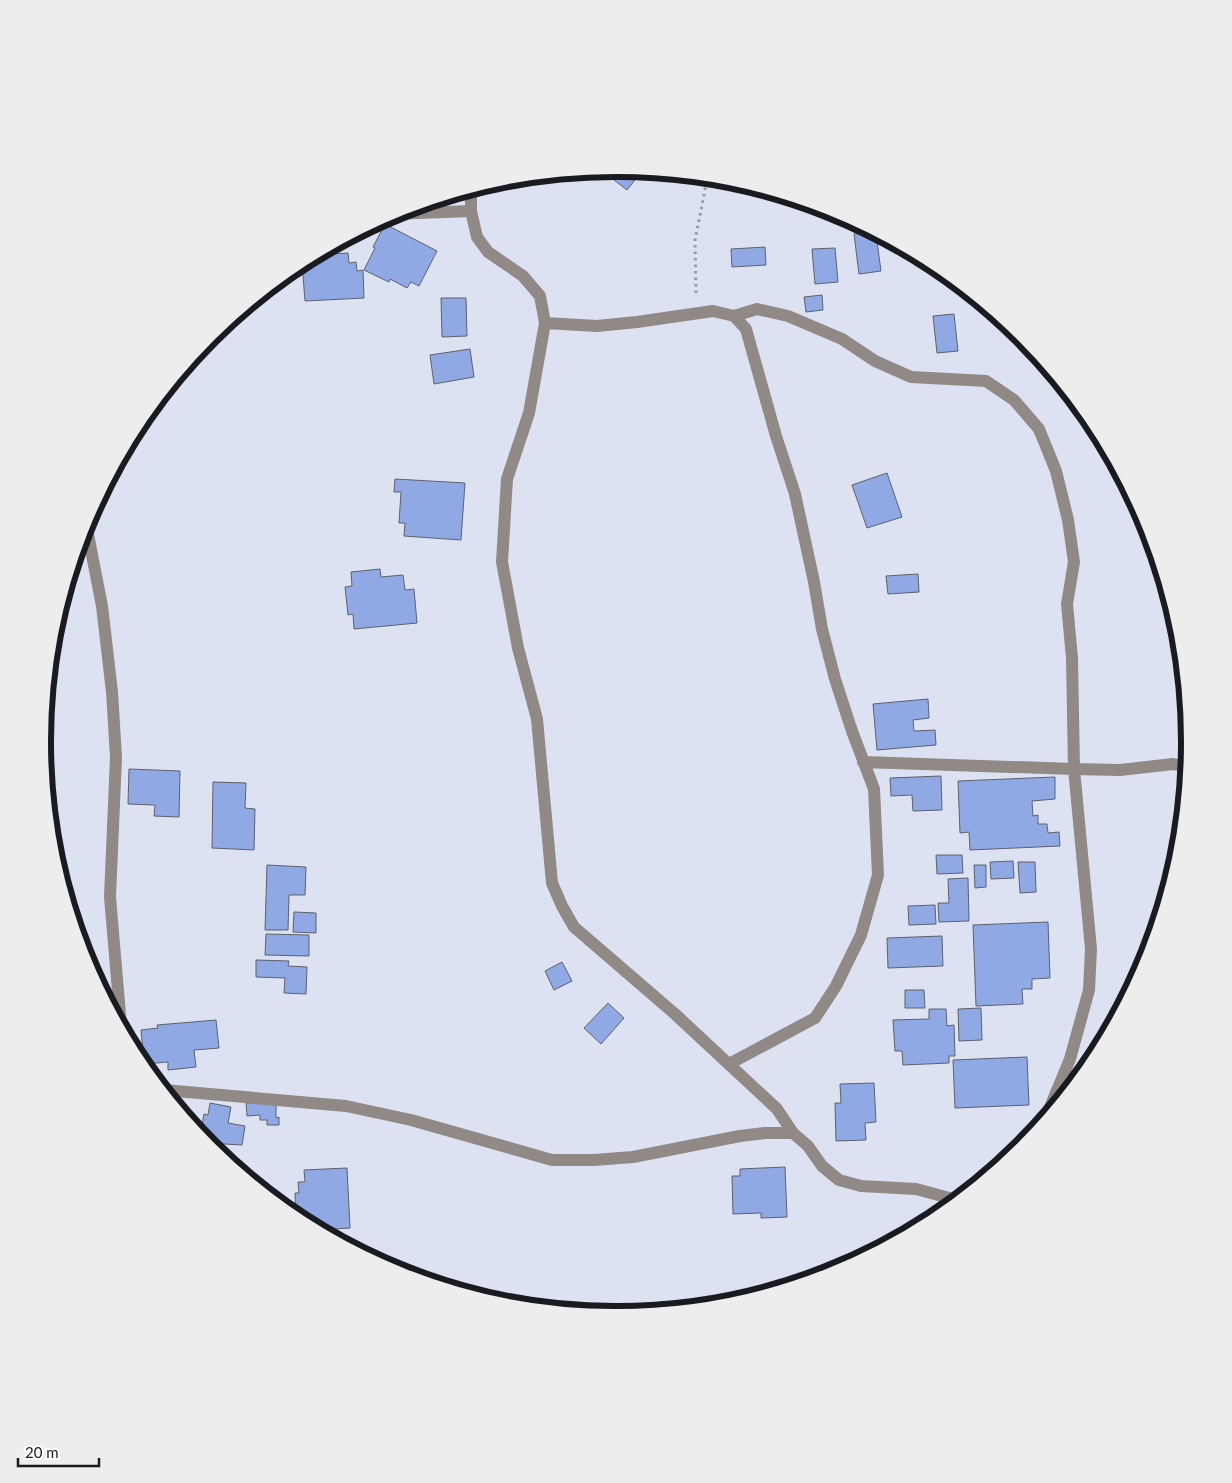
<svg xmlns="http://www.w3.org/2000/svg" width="1232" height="1483" font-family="Lato,sans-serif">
<rect width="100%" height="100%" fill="#dce2f2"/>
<path fill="#90a8e3" stroke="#5c616e" d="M622 169 642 171 627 190 614 180Z
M385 224 437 251 419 286 411 282 407 288 390 279 389 282 364 270 375 248 373 247Z
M873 232 876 234 881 271 859 274 854 234Z
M765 247 766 265 732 267 731 249Z
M835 248 838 282 815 284 812 249Z
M348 253 349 263 356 262 357 271 363 270 364 298 305 301 302 263 316 262 315 255Z
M822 295 823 310 806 312 804 297Z
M441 298H466L467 336 442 337Z
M954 314 958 351 937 353 933 316Z
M470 349 474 377 434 384 430 355Z
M887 473 902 517 867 528 852 485Z
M395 479 465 483 461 540 404 536 405 523H399L401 492H394Z
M380 569 381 577 403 575 405 590 414 589 417 623 354 629 353 614 348 615 345 587 352 586 351 572Z
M918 574 919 592 888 594 886 576Z
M928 699 929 718 913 720 914 731 935 730 936 745 877 750 873 704Z
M129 769 180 771 179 817 154 816 155 805 128 804Z
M941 776 942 810 913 811 912 795 891 796 890 778Z
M1055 777V799L1032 801 1033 816 1038 815V824H1047L1048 833 1059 832 1060 846 970 850 969 832 960 833 958 781Z
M213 782 246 783 245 808 255 809 254 850 212 848Z
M936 855H962L963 873 937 874Z
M1013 861 1014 878 991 879 990 862Z
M1018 862H1035L1036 892 1020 893Z
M267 865 306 867 305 895H289L288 930H265Z
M974 865H986V887L975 888Z
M968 878 969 921 939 922 938 903H949L948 879Z
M935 905 936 924 909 925 908 906Z
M294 912 316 913V933L293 932Z
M1048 922 1050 978 1032 979V989H1022L1023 1004 976 1006 973 925Z
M266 934 309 935V956L265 955Z
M942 936 943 966 888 968 887 938Z
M256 960 289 961 288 966 307 967 306 994 284 993 285 978 256 977Z
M562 962 572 981 554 990 545 971Z
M905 990H924L925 1008H905Z
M608 1003 624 1018 601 1044 584 1028Z
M981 1008 982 1040 959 1041 958 1009Z
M929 1009H946L947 1026 954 1025 955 1056H949V1063L903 1065 902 1051H895L893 1020 929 1019Z
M216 1020 219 1048 194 1050 196 1067 168 1070V1062L144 1064 141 1030 158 1028 157 1025Z
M1027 1057 1029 1105 955 1108 953 1060Z
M874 1083 876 1122 865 1123 866 1140 836 1141 835 1103H841L840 1084Z
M276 1102V1118L279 1117V1125H267V1120H260V1115L247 1116 246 1103Z
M210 1103 231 1107 228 1123 245 1126 242 1145 207 1143 200 1135 204 1114 208 1115Z
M785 1167 787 1217 761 1218V1213L733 1214 732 1176H740V1169Z
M347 1168 350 1228 319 1230 296 1217 295 1193H299L298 1182H305L304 1170Z"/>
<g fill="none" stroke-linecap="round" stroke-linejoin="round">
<path stroke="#9599a6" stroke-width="3" stroke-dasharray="2.5 4" stroke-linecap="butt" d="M696 293 695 240 705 190 706 177"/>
<path stroke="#908986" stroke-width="12" d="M471 189V211L477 237 488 252 523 276 540 296 545 323 529 413 507 479 502 562 518 648 537 719 552 883 562 906 574 927 675 1014 777 1109 793 1133
M392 214 471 211
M734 316 757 309 788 316 842 339 875 361 911 377 986 381 1014 400 1039 429 1056 471 1068 520 1074 562 1067 604 1072 658 1074 769 1091 949 1089 990 1070 1059 1046 1117
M545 323 597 326 637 322 713 311 734 316 746 329 776 436 795 494 814 582 822 629 835 679 852 731 874 789 878 875 861 935 836 986 815 1018 729 1064
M86 524 102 606 112 692 116 757 110 897 121 1026
M863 762 1074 769 1120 770 1173 764 1187 767
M164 1090 346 1106 411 1120 552 1160H594L633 1157 740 1136 765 1133H793L808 1146 822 1166 839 1180 861 1186 916 1189 957 1200"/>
</g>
<path d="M0 0H1232V1483H0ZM615 177H617A564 564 0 0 1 1181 741V742A564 564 0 0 1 617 1306H615A564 564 0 0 1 51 742V741A564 564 0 0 1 615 177Z" fill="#ededed" fill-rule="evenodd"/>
<path fill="none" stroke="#191b21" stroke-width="6" d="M615 177H617A564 564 0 0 1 1181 741V742A564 564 0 0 1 617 1306H615A564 564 0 0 1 51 742V741A564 564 0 0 1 615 177Z"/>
<path d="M18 1458v8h81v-8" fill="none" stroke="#191b21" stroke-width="2.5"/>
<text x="25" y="1458" font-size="15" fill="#191b21" stroke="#ffffff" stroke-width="4" paint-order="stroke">20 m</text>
</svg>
